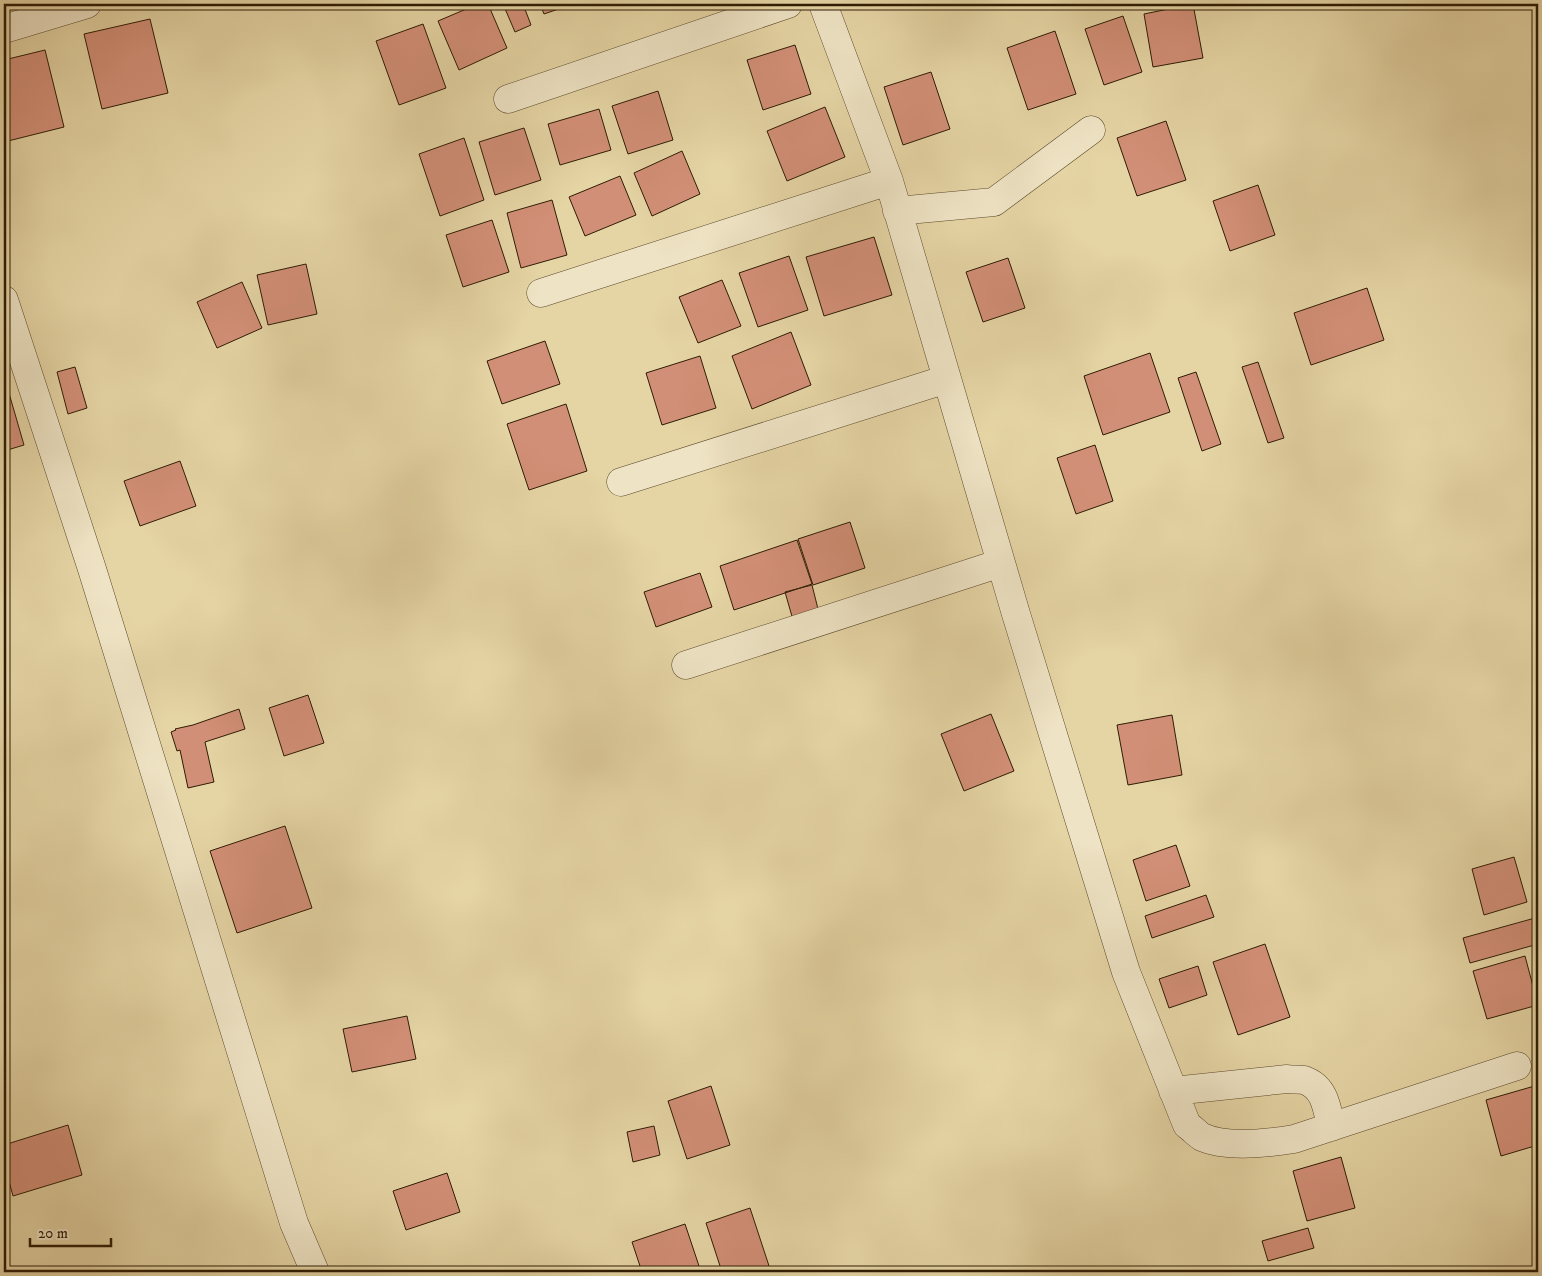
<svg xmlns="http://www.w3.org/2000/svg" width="1542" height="1276" font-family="'IM FELL DW Pica',serif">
<rect width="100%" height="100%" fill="#e5d4a4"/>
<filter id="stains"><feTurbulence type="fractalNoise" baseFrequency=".004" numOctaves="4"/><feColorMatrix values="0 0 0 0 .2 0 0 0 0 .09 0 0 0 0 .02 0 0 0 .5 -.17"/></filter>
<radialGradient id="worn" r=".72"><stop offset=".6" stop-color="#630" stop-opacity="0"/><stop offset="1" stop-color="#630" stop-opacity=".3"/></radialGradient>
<path fill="#d28f77" stroke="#2e1c04" d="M478 4H488L507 48 459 70 438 21Z
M503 4H523L531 25 515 32Z
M540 4H573L544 14Z
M1193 4 1203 58 1153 67 1144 14Z
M1123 16 1142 72 1104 85 1085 29Z
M150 19 168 93 102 109 84 34Z
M423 24 446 88 399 105 376 41Z
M1055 31 1076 94 1028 110 1007 48Z
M795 45 811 94 763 110 747 60Z
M45 50 64 127 4 142V60Z
M931 72 950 129 903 145 884 87Z
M658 91 673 140 628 154 612 106Z
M825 107 845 157 787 181 767 131Z
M599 109 611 150 560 165 548 124Z
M1166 121 1186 180 1137 196 1117 138Z
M524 128 541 180 495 195 479 142Z
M464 138 484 200 440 216 419 154Z
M682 151 700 194 652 216 634 173Z
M620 176 636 215 585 236 569 197Z
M1258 185 1275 235 1230 251 1213 201Z
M552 200 567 255 521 268 507 213Z
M492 220 509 272 463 287 446 235Z
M874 237 892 295 824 316 806 257Z
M789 256 808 310 758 327 739 273Z
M1008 258 1025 308 983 322 966 272Z
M306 264 317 314 268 325 257 275Z
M722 280 741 326 698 343 679 297Z
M242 282 262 328 217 348 197 302Z
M1367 288 1384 340 1311 365 1294 313Z
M791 332 811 385 752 409 732 356Z
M545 341 560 384 502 404 487 361Z
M1150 353 1170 412 1103 435 1084 376Z
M700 356 716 408 662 425 646 373Z
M1258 362 1284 438 1268 443 1242 367Z
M75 367 87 408 68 414 57 372Z
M1196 372 1221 444 1202 451 1178 378Z
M4 376 24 445 4 451Z
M566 404 587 471 529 490 507 424Z
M1095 445 1113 501 1076 514 1057 458Z
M180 461 196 506 140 526 124 481Z
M850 522 865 568 813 585 798 539Z
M797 540 812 584 734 610 720 566Z
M700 573 712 607 656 627 644 592Z
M812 585 819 613 793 620 785 592Z
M308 695 324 743 284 756 269 708Z
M239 709 245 729 205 742 214 782 188 788 180 750 177 751 171 732 176 730 175 729 193 725Z
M991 714 1014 771 964 791 941 734Z
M1172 715 1182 775 1128 785 1117 725Z
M285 826 312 908 237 933 210 851Z
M1176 845 1190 886 1146 901 1133 860Z
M1514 857 1527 902 1484 915 1472 869Z
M1206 895 1214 917 1152 938 1145 916Z
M1535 918 1538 929V944L1470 963 1463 938Z
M1265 944 1290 1017 1238 1035 1213 962Z
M1525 956 1538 1005 1487 1019 1473 971Z
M1198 966 1207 995 1169 1008 1159 979Z
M407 1016 416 1059 352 1072 343 1029Z
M1538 1085V1145L1501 1156 1486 1100Z
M711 1086 730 1145 687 1159 668 1101Z
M68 1125 82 1175 13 1196 4 1163V1145Z
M654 1126 660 1155 633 1162 627 1132Z
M1341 1157 1355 1208 1307 1221 1293 1171Z
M447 1173 460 1212 406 1230 393 1191Z
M750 1208 771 1272H722L706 1223Z
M685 1224 701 1272H642L632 1242Z
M1308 1228 1314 1248 1268 1261 1262 1241Z"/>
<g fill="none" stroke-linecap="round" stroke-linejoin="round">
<defs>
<path id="minor" d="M823 4 889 181 1016 614 1126 972 1187 1125C1192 1128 1197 1134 1202 1137 1226 1148 1269 1143 1294 1139L1517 1066
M4 29 87 4
M508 99 788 4
M897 211 994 202 1091 130
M541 293 889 181
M4 300 92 569 294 1223 315 1272
M621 482 947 379
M686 665 1001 563
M1173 1091 1287 1079C1292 1080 1299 1079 1304 1080 1325 1087 1327 1108 1331 1127"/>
</defs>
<use href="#minor" stroke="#5c4a2c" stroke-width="29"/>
<use href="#minor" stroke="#eee3c4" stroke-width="28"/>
</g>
<rect width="1542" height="1276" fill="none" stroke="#e5d4a4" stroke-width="20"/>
<rect x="5" y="5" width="1532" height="1266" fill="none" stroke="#2e1c04" stroke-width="2.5"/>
<rect x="10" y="10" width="1522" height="1256" fill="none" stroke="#2e1c04"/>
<path d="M30 1238v8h81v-8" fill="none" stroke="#2e1c04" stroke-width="2.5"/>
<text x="38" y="1238" font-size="15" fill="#2e1c04" stroke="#eee3c4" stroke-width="4" paint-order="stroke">20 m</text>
<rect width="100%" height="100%" filter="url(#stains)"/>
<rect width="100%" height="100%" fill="url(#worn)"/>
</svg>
